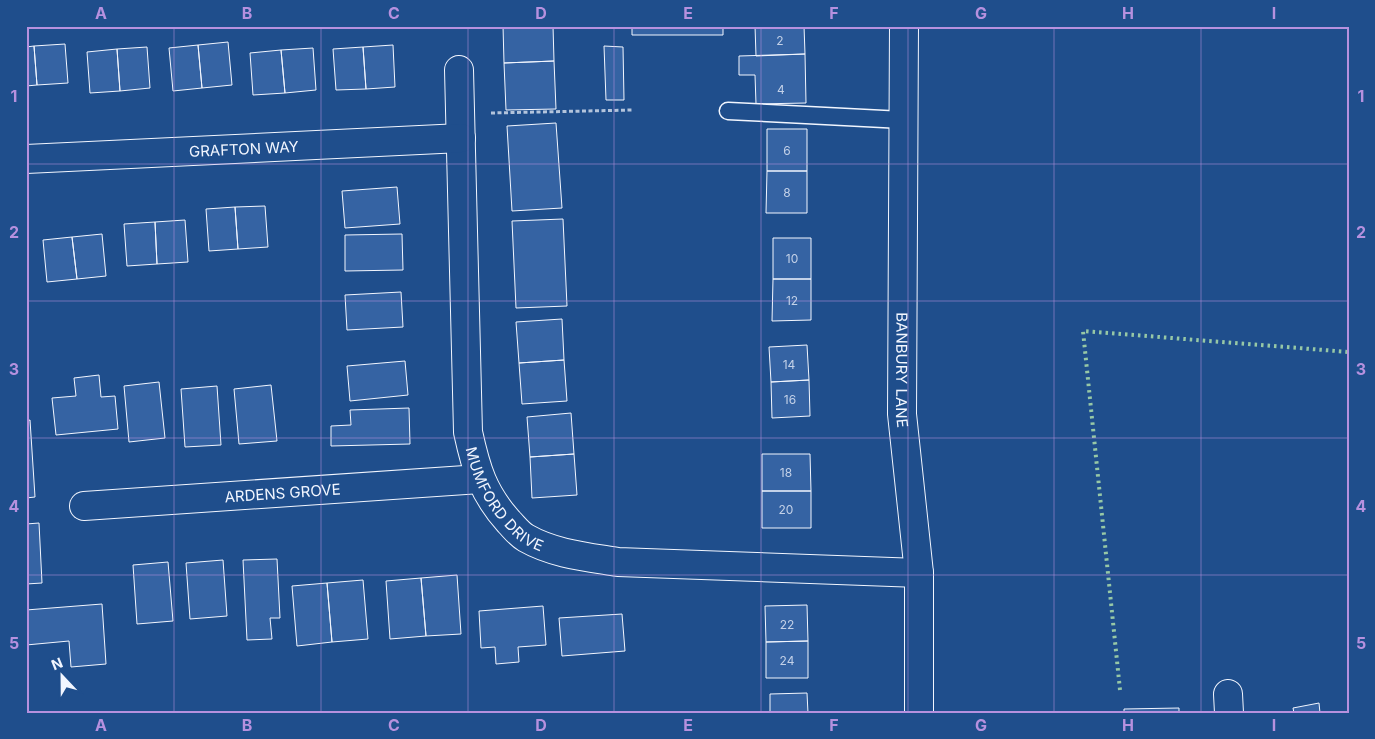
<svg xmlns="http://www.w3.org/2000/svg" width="1375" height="739" font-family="Inter,sans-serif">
<rect width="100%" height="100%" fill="#1f4e8c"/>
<path fill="#3563a3" stroke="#f2f6ff" d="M503 26H553L554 61 504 63Z
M632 26H723V35H632Z
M755 26H804L805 54 756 56Z
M228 42 232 85 202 88 198 45Z
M65 44 68 83 37 85 34 46Z
M198 45 202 88 173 91 169 48Z
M393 45 395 87 366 89 363 47Z
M34 46 37 85 26 86V47Z
M604 46 623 47 624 100H606Z
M147 47 150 88 120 91 117 49Z
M363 47 366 89 336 90 333 49Z
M313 48 316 90 285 93 281 50Z
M117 49 120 91 90 93 87 52Z
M281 50 285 93 253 95 250 53Z
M805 54 806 103 756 104 755 75H739V56Z
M554 61 556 109 506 110 504 63Z
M556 123 562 208 512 211 507 126Z
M767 129H807V171H767Z
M767 171H807V213H766Z
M397 187 400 224 345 228 342 191Z
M265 206 268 247 238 249 235 207Z
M235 207 238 249 209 251 206 209Z
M563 219 567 306 516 308 512 221Z
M185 220 188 262 157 264 155 222Z
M155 222 157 264 127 266 124 224Z
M102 234 106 276 77 279 72 237Z
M402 234 403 270 345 271V235Z
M72 237 77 279 47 282 43 240Z
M773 238H811V279H773Z
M773 279H811V320L772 321Z
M401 292 403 327 347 330 345 295Z
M562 319 564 360 519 363 516 322Z
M807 345 809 380 771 382 769 347Z
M564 360 567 401 522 404 519 363Z
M405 361 408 395 350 401 347 366Z
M99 375 101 397 115 396 118 429 56 435 52 398 76 396 74 378Z
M809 380 810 416 772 418 771 382Z
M159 382 165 438 129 442 124 386Z
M271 385 277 441 239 444 234 389Z
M217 386 221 445 185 447 181 389Z
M409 408 410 444 331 446V426L351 425 350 410Z
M571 413 574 454 530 457 527 417Z
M30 420 35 497 26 498V421Z
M574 454 577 495 532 498 530 457Z
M762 454H810L811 491H762Z
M762 491H811V528H762Z
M39 523 42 583 26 584V524Z
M277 559 280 618H270L272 639 247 640 243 560Z
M223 560 227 616 190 619 186 563Z
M168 562 173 621 137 624 133 565Z
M457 575 461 634 426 636 421 578Z
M421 578 426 636 390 639 386 581Z
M363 580 368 639 332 642 327 583Z
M327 583 332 642 297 646 292 586Z
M102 604 106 664 71 667 69 641 26 645V610Z
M807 605 808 641 766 642 765 606Z
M543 606 546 645 518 647 519 662 496 664 495 647 481 648 479 611Z
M622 614 625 651 562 656 559 618Z
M808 641V678H766V642Z
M807 693 808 713H770V694Z
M1319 703 1320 713H1294L1293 708Z
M1179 708V713H1124V709Z"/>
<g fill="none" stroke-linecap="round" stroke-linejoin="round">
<defs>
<path id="service" d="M728 111 903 120"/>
<g id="minor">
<path id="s1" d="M459 70 468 432C476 469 483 493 509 522 514 527 519 534 526 538 554 554 587 557 618 562L919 573"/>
<path id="s2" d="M26 159 461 138"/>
<path id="s3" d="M84 506 480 479"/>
<path d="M1228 694 1229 713"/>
</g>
<g id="tertiary">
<path id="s4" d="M904 26 902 414 919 573V713"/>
</g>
</defs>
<use href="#service" stroke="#f2f6ff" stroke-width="19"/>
<use href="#minor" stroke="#f2f6ff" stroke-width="30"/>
<use href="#tertiary" stroke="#f2f6ff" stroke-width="30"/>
<path stroke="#b3c4dc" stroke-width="3" stroke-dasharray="4 2.5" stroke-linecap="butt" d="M491 113 633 110"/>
<use href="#service" stroke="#1f4e8c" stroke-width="16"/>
<use href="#minor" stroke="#1f4e8c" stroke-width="28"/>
<use href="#tertiary" stroke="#1f4e8c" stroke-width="28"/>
<path stroke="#97c8a6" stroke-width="4" stroke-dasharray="2.5 4" stroke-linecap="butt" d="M1120 690 1083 331 1349 352"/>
</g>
<path fill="none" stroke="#b691df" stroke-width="1" stroke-opacity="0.55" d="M174 26V713M321 26V713M468 26V713M614 26V713M761 26V713M908 26V713M1054 26V713M1201 26V713M26 164H1349M26 301H1349M26 438H1349M26 575H1349"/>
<g text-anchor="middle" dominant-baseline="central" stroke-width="4" stroke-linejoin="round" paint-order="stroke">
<g font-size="12" fill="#c3d1e8">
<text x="780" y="40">2</text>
<text x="781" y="89">4</text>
<text x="787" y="150">6</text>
<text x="787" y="192">8</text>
<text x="792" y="258">10</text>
<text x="792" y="300">12</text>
<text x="789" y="364">14</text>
<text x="790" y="399">16</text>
<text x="786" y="472">18</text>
<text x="786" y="509">20</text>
<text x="787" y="624">22</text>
<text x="787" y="660">24</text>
</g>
<g font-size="15" fill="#f2f6ff" stroke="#1f4e8c">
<text stroke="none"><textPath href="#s2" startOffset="218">GRAFTON WAY</textPath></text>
<text stroke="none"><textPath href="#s4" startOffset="344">BANBURY LANE</textPath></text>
<text stroke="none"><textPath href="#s3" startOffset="199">ARDENS GROVE</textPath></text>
<text stroke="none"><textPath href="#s1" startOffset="441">MUMFORD DRIVE</textPath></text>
</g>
</g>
<rect width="1375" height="739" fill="none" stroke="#1f4e8c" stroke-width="55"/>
<g transform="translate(62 676) rotate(338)" stroke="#1f4e8c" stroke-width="4" paint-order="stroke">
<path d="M0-4L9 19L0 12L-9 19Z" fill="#f2f6ff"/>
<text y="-8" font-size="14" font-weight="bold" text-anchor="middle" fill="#f2f6ff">N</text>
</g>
<rect x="28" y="28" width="1320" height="684" fill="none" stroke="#b691df" stroke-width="2"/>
<g font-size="16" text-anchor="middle" font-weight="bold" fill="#b691df">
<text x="101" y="19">A</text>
<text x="247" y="19">B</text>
<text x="394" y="19">C</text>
<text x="541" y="19">D</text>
<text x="688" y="19">E</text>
<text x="834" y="19">F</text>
<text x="981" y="19">G</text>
<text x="1128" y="19">H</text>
<text x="1274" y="19">I</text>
<text x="14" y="102">1</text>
<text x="1361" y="102">1</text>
<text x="14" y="238">2</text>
<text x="1361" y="238">2</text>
<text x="14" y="375">3</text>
<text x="1361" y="375">3</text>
<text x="14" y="512">4</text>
<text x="1361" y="512">4</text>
<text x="14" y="649">5</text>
<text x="1361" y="649">5</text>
<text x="101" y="731">A</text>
<text x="247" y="731">B</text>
<text x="394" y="731">C</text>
<text x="541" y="731">D</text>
<text x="688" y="731">E</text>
<text x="834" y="731">F</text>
<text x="981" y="731">G</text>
<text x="1128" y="731">H</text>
<text x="1274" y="731">I</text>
</g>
</svg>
